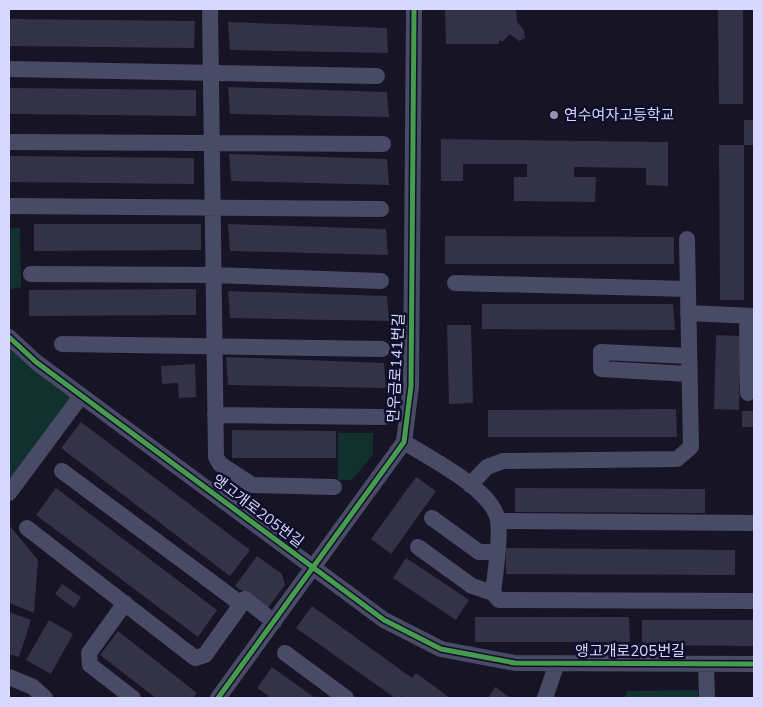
<svg xmlns="http://www.w3.org/2000/svg" width="763" height="707" font-family="'Nunito Sans','Noto Sans KR',sans-serif">
<rect width="100%" height="100%" fill="#161425"/>
<path fill="#11312f" d="M9 228H20L21 287 9 290Z
M9 337 81 396 9 486Z
M338 433H373V455L352 480H338Z
M698 690V698H625L627 691Z"/>
<path fill="#343246" d="M445 9H516L517 22 524 30 525 38 519 41 510 34 502 42 499 40V44H446Z
M718 9H743V104H719Z
M9 19 195 21 194 48 9 46Z
M228 22 387 28 388 53 230 50Z
M228 87 387 92 389 117 230 114Z
M9 88 196 90V116L9 114Z
M744 120H754V145H744Z
M441 139 668 142V186L646 185V168L574 167V177H596L595 202 514 201V177H527V164H463V181H441Z
M719 145H744V300H720Z
M229 154 387 159 389 185 231 181Z
M9 156 194 158V184L9 182Z
M34 224H201V250L34 251Z
M228 224 386 229 388 255 230 251Z
M445 236 674 237V264H445Z
M196 289V315L29 316V290Z
M228 291 387 296 389 321 230 318Z
M482 304H673L675 330 482 329Z
M447 325H471L473 403 449 404Z
M716 335 741 336 739 410 714 409Z
M226 357 384 363 386 388 228 385Z
M195 364 196 397 179 398 178 383 162 384 161 366Z
M676 409 677 437H488V410Z
M742 411H754V427H742Z
M81 422 250 550 230 576 61 448Z
M232 430 336 431V458H232Z
M416 477 436 491 391 554 371 539Z
M56 488 217 610 198 637 36 515Z
M515 488 705 489V513L515 512Z
M9 525 38 560 34 613 9 603Z
M506 548 735 550V575L506 574Z
M257 556 282 574 285 585 267 609 235 586Z
M406 558 469 600 456 620 393 578Z
M62 584 81 597 74 608 55 594Z
M312 606 412 678 416 673 450 698H406L402 696 400 698H395L296 628Z
M9 612 31 620 19 657 9 654Z
M475 617H629L630 642H475Z
M49 620 73 634 51 674 26 660Z
M642 620H754V646L642 645Z
M118 631 197 693 193 698H156L100 655Z
M272 667 315 698H271L257 688Z
M495 687 511 698H488Z"/>
<g fill="none" stroke-linecap="round" stroke-linejoin="round">
<path stroke="#494a66" stroke-width="16" d="M210 9 216 457 220 464 252 485 334 487
M9 69 377 76
M9 142 383 144
M9 206 381 209
M31 274 214 275 381 281
M455 283 688 289
M688 313 754 316
M747 316 748 393
M9 337 36 362 384 620 441 649 515 663 754 664
M62 344 382 349
M689 356 601 352V369L689 374
M215 415 384 417
M404 442C429 458 494 490 498 521 501 538 495 575 493 593L499 600 754 601
M62 471 241 604
M470 485 487 467 503 461 677 459 691 447 687 239
M9 493 81 396
M432 518 479 552H496
M498 521 754 523
M27 528 195 658 205 655 245 599 274 622
M418 547 472 586 493 593
M125 603 89 653 90 665 133 698
M285 653 346 698
M706 664 707 698
M9 677 33 687 45 698
M218 698 404 442 411 386 414 9
M545 698 557 663"/>
<defs>
<path id="cycleway" d="M9 337 36 362 384 620 441 649 515 663 754 664
M218 698 404 442 411 386 414 9"/>
</defs>
<use href="#cycleway" stroke="#100e2b" stroke-width="8"/>
<use href="#cycleway" stroke="#469c4c" stroke-width="5"/>
</g>
<circle fill="#9493b3" stroke="#100e2b" stroke-width="2" cx="554" cy="115" r="5"/>
<g text-anchor="middle" dominant-baseline="central" stroke-width="5" stroke-linejoin="round" paint-order="stroke">
<g font-size="15" fill="#d8d8ff" stroke="#100e2b" text-anchor="start">
<text x="564" y="115">연수여자고등학교</text>
</g>
<g font-size="15" fill="#d8d8ff" stroke="#100e2b">
<text transform="translate(396 368) rotate(-87)">먼우금로141번길</text>
<text transform="translate(258 511) rotate(37)">앵고개로205번길</text>
<text x="630" y="651">앵고개로205번길</text>
</g>
</g>
<rect width="763" height="707" fill="none" stroke="#d8d8ff" stroke-width="20"/>
</svg>
